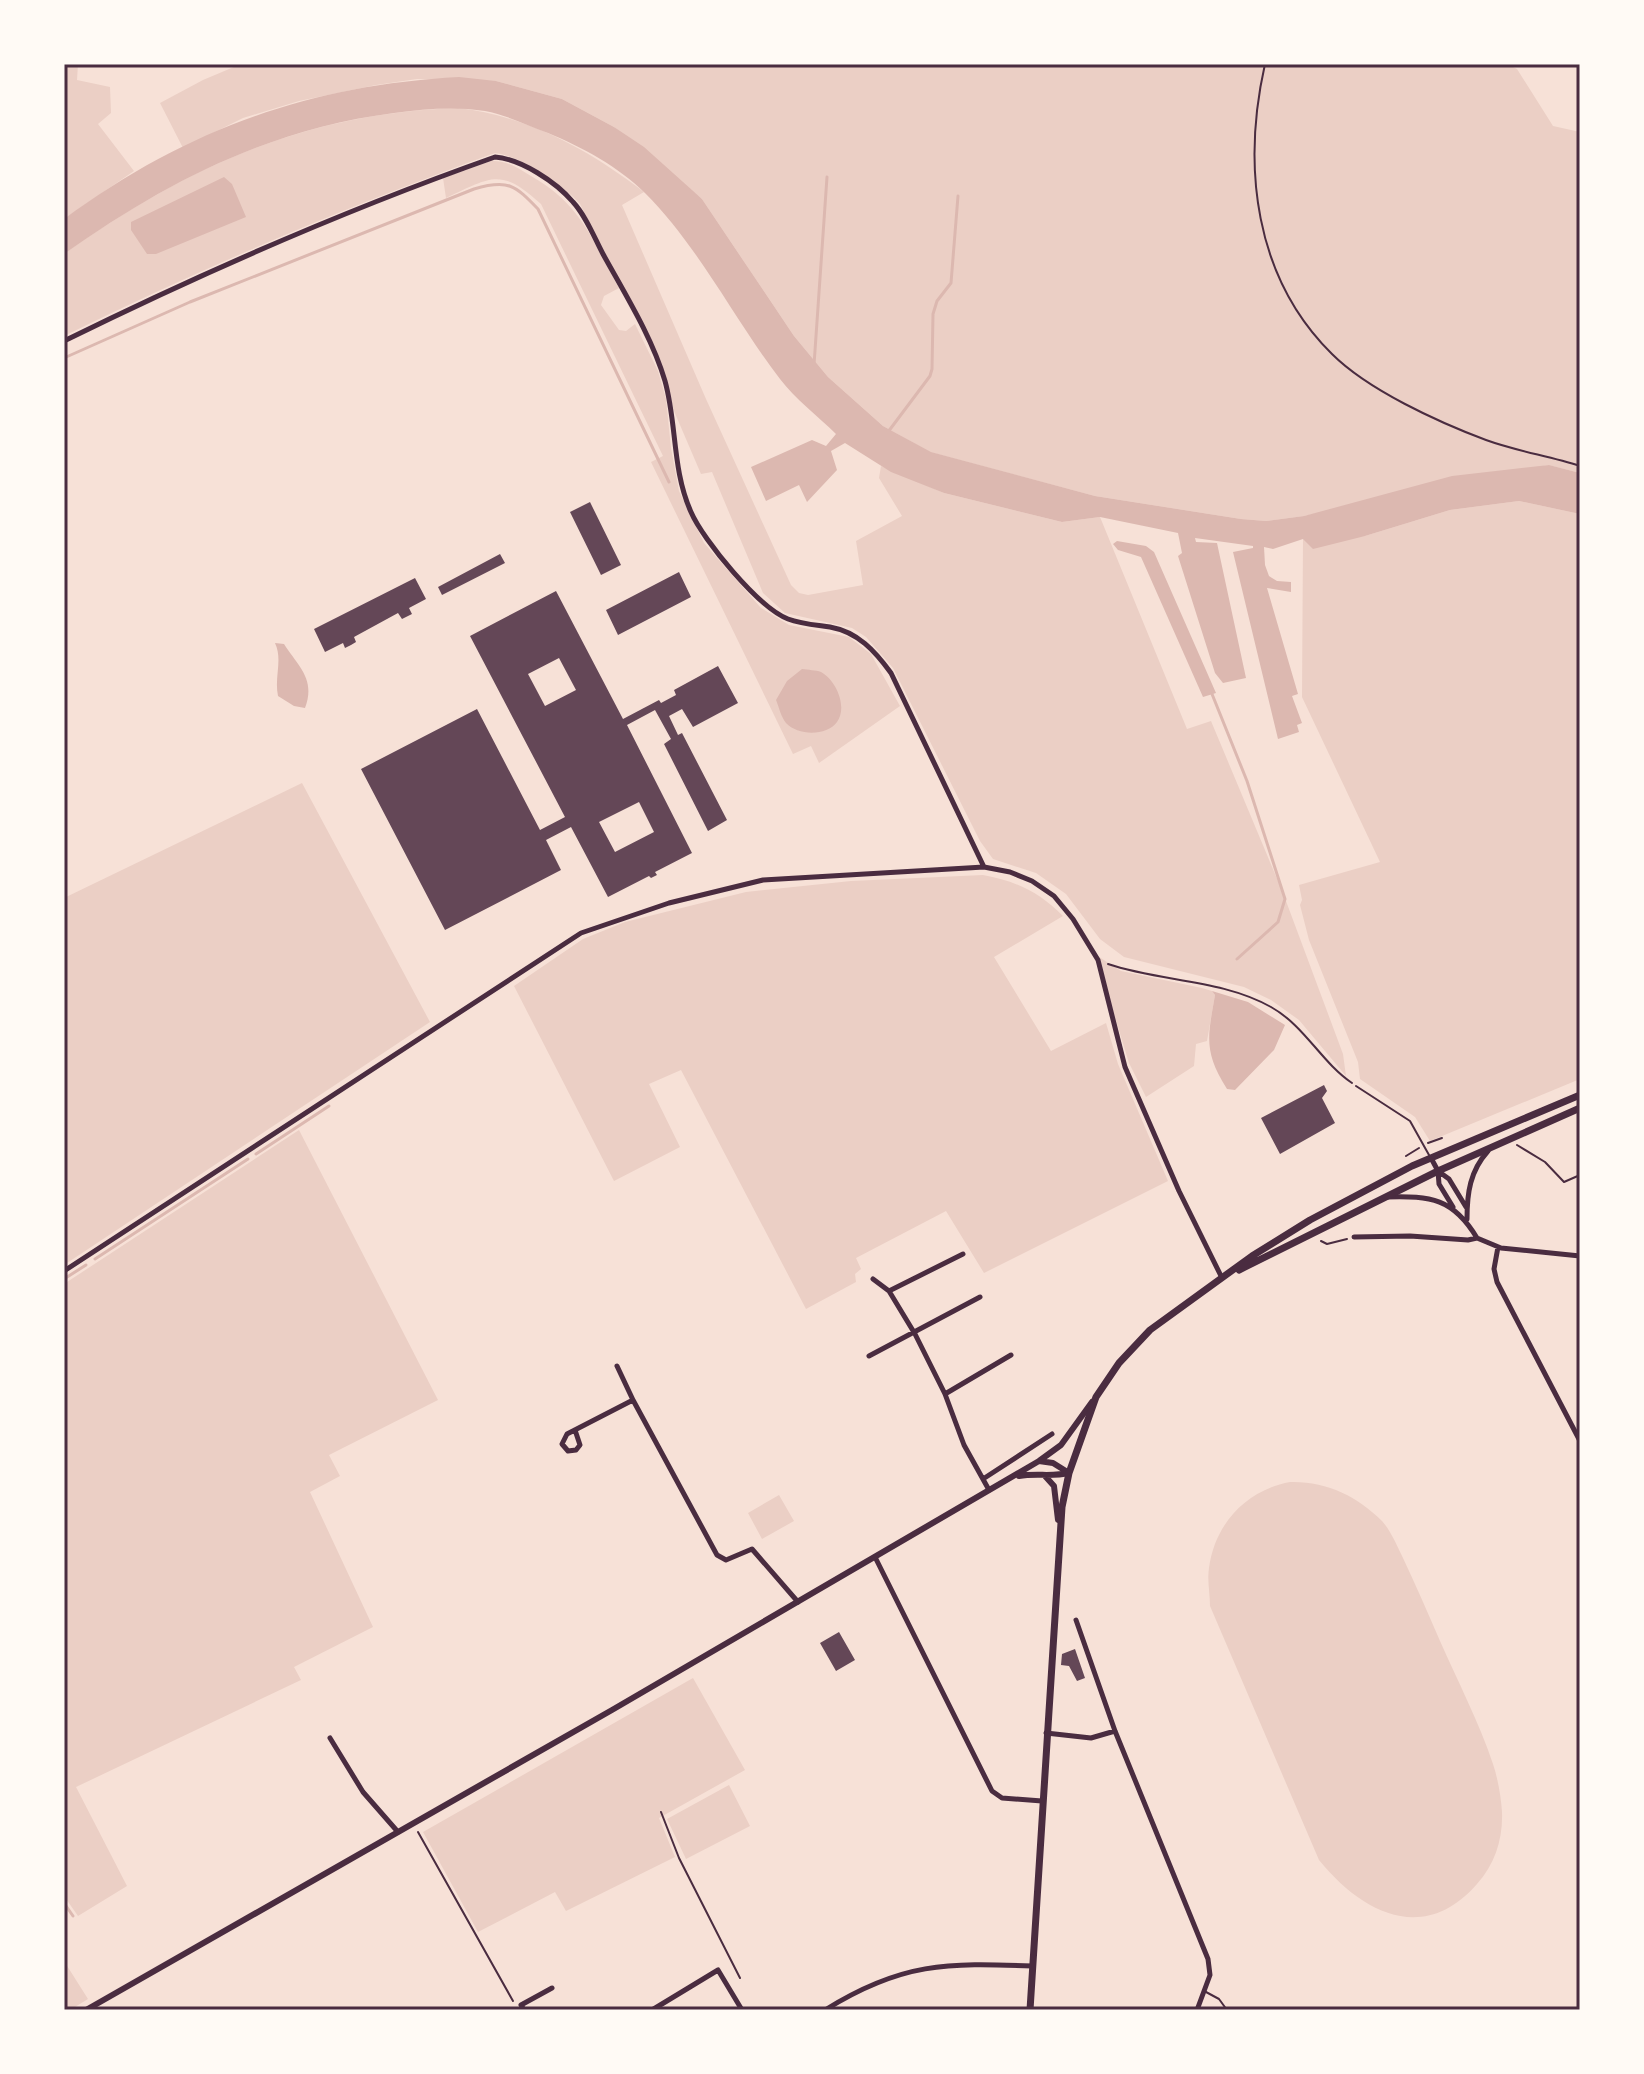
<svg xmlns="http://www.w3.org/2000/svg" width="1644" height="2074" font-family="Georgia,serif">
<rect width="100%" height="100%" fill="#f7e1d7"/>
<path fill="#ebcfc5" d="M64 64H78L77 80 110 87 111 113 98 124 134 171 64 219Z
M241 64H1507L1517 69 1553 126 1580 132V473L1548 465 1304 516 1266 521 1241 519 1095 496 930 452 883 426 828 377 794 336 702 199 614 127 562 99 496 81 417 79 376 85 299 101 243 118 183 148 160 103 203 80Z
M458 108C528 116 589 150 644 192L622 205 706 399 791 585 799 593 808 595 863 585 856 541 902 516 879 478 881 466 944 493 1062 522 1100 517 1187 729 1211 721 1283 893 1343 1054 1346 1076 1299 1020 1271 1000 1244 987 1124 957 1100 939 1066 894 1036 873 993 859 980 841 893 668 866 637 852 628 785 613 763 593 712 472 701 474 674 411 663 368 580 204C563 185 521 156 495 153 348 206 204 267 64 336V254C187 167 305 113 458 108Z
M491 161C507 160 518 168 531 176 582 205 592 240 619 288L604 296 601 305 619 330 626 331 635 324 658 371 666 399 671 448 679 491 704 543 761 608 789 625 849 637 871 654 900 706 819 763 811 746 793 754 651 462 663 456 541 204C501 167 491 177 446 198L443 178Z
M1519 501 1580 514V1079L1430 1141 1415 1117 1360 1079 1358 1062 1309 940 1300 905 1302 900 1299 885 1380 862 1302 697 1303 539 1365 536 1450 510Z
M302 783 430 1022 64 1265V898Z
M983 875C1016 881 1039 892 1063 916L994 957 1051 1051 1106 1023 1118 1064 1168 1181 984 1273 946 1211 856 1258 861 1269 855 1274 856 1282 806 1309 681 1070 649 1084 680 1147 614 1181 514 986 583 939 625 922 746 892 851 881Z
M1096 955 1121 971 1202 988 1212 991 1215 995 1207 1041 1196 1044 1194 1066 1146 1097 1129 1063Z
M299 1130 438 1400 329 1455 340 1476 310 1492 373 1627 294 1667 301 1680 76 1787 127 1886 78 1916 64 1896V1284Z
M1290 1482C1326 1481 1357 1496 1382 1521 1391 1531 1397 1546 1403 1558 1416 1586 1428 1613 1440 1641 1458 1682 1479 1722 1493 1764 1498 1779 1501 1797 1502 1812 1503 1839 1495 1864 1477 1884 1424 1945 1362 1913 1319 1860L1210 1606C1210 1593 1207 1580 1209 1568 1215 1523 1247 1490 1290 1482Z
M779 1495 794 1521 762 1539 748 1513Z
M693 1678 745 1770 659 1818 675 1857 566 1911 555 1892 478 1932 423 1832Z
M729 1785 750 1826 686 1859 667 1819Z
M64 1961 88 1999 70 2010H64Z"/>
<path fill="#dcb8b0" d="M459 77 496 81 562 99 614 127 644 147 702 199 794 336 828 377 883 426 931 452 1095 496 1241 519 1266 521 1304 516 1452 476 1549 465 1580 473V514L1519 501 1450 510 1365 536 1313 549 1303 539 1273 549 1264 547 1265 565 1269 576 1277 581 1291 582V592L1267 588 1298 694 1292 696 1302 723 1297 725 1299 732 1278 739 1233 552 1253 548V546L1195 538 1196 542 1217 543 1246 678 1223 683 1215 673 1178 556 1182 553 1178 533 1100 517 1062 522 944 493 891 472 845 443 831 451 837 470 807 502 799 485 766 501 751 467 812 440 826 446 836 434C818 416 795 399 780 379 734 319 699 247 645 193 619 167 582 147 548 133 527 125 506 115 485 111 455 106 424 109 394 113 269 129 166 182 64 254V219C185 130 309 85 459 77Z
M224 177 232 184 246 217 156 254H147L131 230V222Z
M1117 541 1146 546 1154 552 1216 693 1203 697 1141 557 1118 550 1113 544Z
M275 643 284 644C298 666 316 679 305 708L294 706 278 696C274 677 283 660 275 643Z
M802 669C808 670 816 670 821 672 836 680 848 707 837 722 827 736 798 736 786 723 781 717 779 707 776 700L787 681Z
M1212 991 1248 1002 1285 1025 1274 1050 1235 1090 1227 1089C1203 1051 1208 1036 1215 995Z"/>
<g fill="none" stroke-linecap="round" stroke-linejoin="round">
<path stroke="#dcb8b0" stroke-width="3" d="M64 358 190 302 474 189C508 179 515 185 538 209L669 482
M814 365 827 177
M888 432 930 376 932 369 933 314 937 301 951 283 958 196
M1212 694 1247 781 1285 899 1278 922 1237 959
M256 1154 329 1106
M95 1259 248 1159
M64 1279 86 1265
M64 1903 73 1916"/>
</g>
<path fill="#644757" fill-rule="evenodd" d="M590 502 621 565 601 575 570 512Z
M500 554 505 563 442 595 438 587Z
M679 572 691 597 618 635 606 610Z
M415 578 426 599 409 608 412 614 402 619 398 613 354 637 356 642 351 645 345 648 343 643 325 652 314 629Z
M556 591 623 719 659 700 661 703 676 695 674 690 718 666 738 703 693 727 682 709 669 716 678 735 682 733 727 820 708 831 664 744 671 739 655 710 627 725 692 853 655 872 657 875 651 878 649 876 608 897 571 827 546 840 561 870 445 930 361 769 477 709 540 830 565 817 470 636ZM559 658 576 690 545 706 528 674ZM639 802 654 832 615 852 599 822Z
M1324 1085 1327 1091 1322 1098 1335 1123 1280 1154 1261 1118Z
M839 1632 855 1660 836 1671 820 1643Z
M1075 1649 1085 1678 1077 1681 1069 1666 1061 1665 1062 1654Z"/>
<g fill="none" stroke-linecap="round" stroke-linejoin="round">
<path stroke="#4a2c40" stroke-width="2" d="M1265 64C1242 166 1254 277 1332 354 1368 390 1438 422 1486 440 1516 451 1549 456 1580 466
M1108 964C1161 982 1221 979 1271 1007 1305 1026 1321 1062 1352 1083
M1428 1143 1442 1138
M1517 1145 1545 1162 1564 1182 1580 1175
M1406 1156 1419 1148
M1321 1241 1327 1244 1347 1239
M661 1812 679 1858 740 1978
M418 1832 513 2001"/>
<path stroke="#4a2c40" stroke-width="2" d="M1356 1086 1410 1121 1429 1155
M1206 1992 1219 1999 1227 2010"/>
<path stroke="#4a2c40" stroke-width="5" d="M64 341C204 272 348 209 495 157 521 159 556 182 573 202 586 216 594 237 603 254 625 294 652 337 665 381 677 424 672 470 691 512 703 540 759 608 788 619 801 624 816 625 830 627 858 632 875 651 891 673L984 867
M1431 1158 1438 1171 1439 1184 1453 1207
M1438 1171 1449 1179 1466 1207
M1387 1197C1431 1196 1453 1198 1477 1238
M1467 1219C1467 1193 1470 1171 1488 1151
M1354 1237 1410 1236 1468 1240 1477 1238 1501 1248 1580 1256
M1498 1247 1494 1269 1497 1282 1580 1441
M64 1271 581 933 669 903 763 880 984 867 1010 872 1032 881 1054 896 1073 919 1098 960 1125 1067 1179 1191 1222 1278
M873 1279 889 1291 915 1334 945 1394 964 1445 989 1490
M889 1291 963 1254
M869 1356 980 1297
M617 1366 633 1400 717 1555 726 1560 752 1549 798 1602
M945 1394 1011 1355
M575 1430 580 1445 576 1450 568 1451 562 1444 567 1434 633 1400
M983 1479 1052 1434
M875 1557 992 1791 1002 1798 1042 1801
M1076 1620 1115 1731 1208 1959 1210 1975 1197 2010
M1046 1733 1091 1738 1115 1731
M330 1738 363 1792 398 1832
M524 2010 521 2005 552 1988
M652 2010 718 1970 742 2010
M825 2010C902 1962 946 1963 1033 1966"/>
<path stroke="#4a2c40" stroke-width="6" d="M1039 1461 1053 1463 1069 1473
M1019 1476C1036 1473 1052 1477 1069 1473
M1045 1476 1054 1486 1058 1520
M86 2010 612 1710 1039 1461 1061 1445 1092 1402"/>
<path stroke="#4a2c40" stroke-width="7" d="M1239 1270 1438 1171 1580 1108
M1030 2010 1062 1507 1069 1473 1096 1397 1119 1363 1150 1330 1252 1256 1310 1220 1412 1166 1580 1095"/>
</g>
<rect width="1644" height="2074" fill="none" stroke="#fffaf5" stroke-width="132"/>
<rect x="66" y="66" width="1512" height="1942" fill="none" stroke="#4a2c40" stroke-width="3"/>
</svg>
